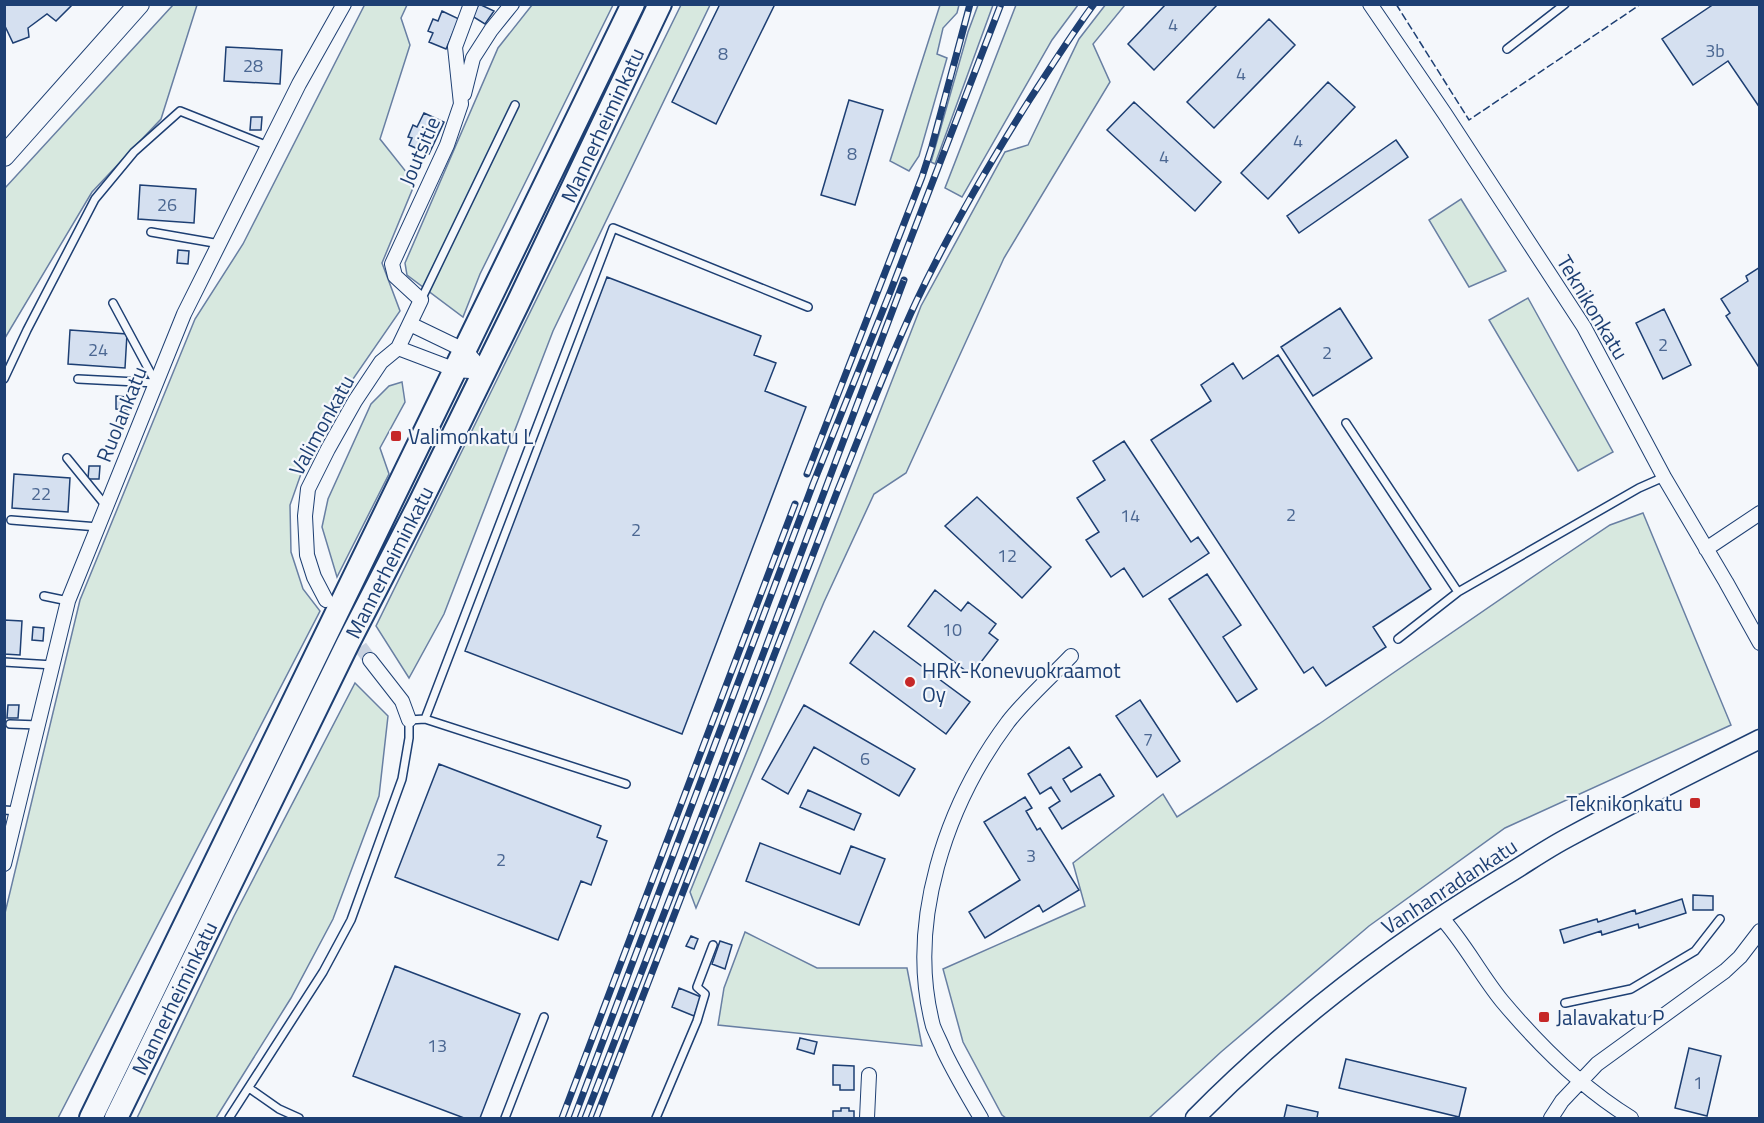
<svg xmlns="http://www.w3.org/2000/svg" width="1764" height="1123" font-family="'Titillium Web',sans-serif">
<rect width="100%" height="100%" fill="#f4f7fb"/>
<path fill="#d7e8df" stroke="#687fa3" stroke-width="1.5" d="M365 4 407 5 401 18 410 45 380 139 415 183 382 263 400 311 315 434 290 505 291 552 303 589 320 611 58 1118H5V913L80 600 195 319 243 244Z
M1106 4 1125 5 1093 44 1110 82 1004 258 906 473 874 494 824 602 696 908 690 892 770 694 921 306 1005 152 1028 145 1079 39Z
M173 5H197L161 119 92 192 5 338V188Z
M532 5H613L480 274 463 317 407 275 405 263 498 48Z
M681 5H710L553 331 444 614 409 678 376 626Z
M940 5H959L957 13 943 28 937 54 947 58 919 156 909 171 890 161Z
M978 5H993L935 164 931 162 968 32Z
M1016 5H1078L1052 40 962 197 945 188Z
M1461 199 1506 271 1469 287 1429 220Z
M1528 298 1613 452 1578 471 1489 320Z
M402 382 405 402 380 448 389 474 337 577 322 527 328 499 371 404 389 386Z
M1643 513 1731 725 1505 828 1369 926 1221 1052 1149 1118H1006L1002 1115 963 1042 943 969 1085 906 1073 863 1163 794 1177 817 1319 724 1553 563 1610 525Z
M355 683 388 716 379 796 333 919 291 998 216 1118H137L234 916Z
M745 932 817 968H907L922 1046 718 1025 724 988Z"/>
<path fill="#d5e0f0" stroke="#1d3f73" stroke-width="1.5" d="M4 4H70L71 6 56 21 47 14 28 28 29 37 13 43 4 24Z
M479 4 494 11 485 24 472 16Z
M720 4H775L716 124 672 102Z
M1166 4H1218L1154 70 1128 44Z
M1714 4H1760V108L1728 61 1693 85 1662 39Z
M442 11 459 19 446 49 429 42 433 33 428 31 433 19 438 21Z
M1269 19 1295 45 1214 128 1187 102Z
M226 47 282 50 280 84 224 81Z
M1328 82 1355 107 1268 199 1241 173Z
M849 100 883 110 855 205 821 195Z
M1134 102 1221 182 1195 211 1107 130Z
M424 113 444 122 429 154 409 145 412 138 408 137 413 125 417 127Z
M251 117H262L261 130H250Z
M1396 140 1408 157 1299 233 1287 216Z
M140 185 196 189 194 223 138 219Z
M178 250 189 251 188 264 177 263Z
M1760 267V369L1726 316 1730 313 1721 299 1748 281 1746 276Z
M607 277 761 336 754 355 776 363 765 391 806 407 682 734 465 651Z
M1340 308 1372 358 1313 396 1281 347Z
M1664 309 1691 365 1663 379 1636 323Z
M70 330 127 334 125 368 68 364Z
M1278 355 1431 589 1373 627 1386 647 1326 686 1313 667 1304 673 1151 440 1211 401 1201 385 1233 363 1243 379Z
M116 396 127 397V410L116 409Z
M1124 441 1191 542 1198 537 1209 553 1143 597 1124 568 1111 577 1086 540 1099 532 1077 498 1105 480 1093 461Z
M89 466H100L99 479H88Z
M14 474 70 478 68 512 12 508Z
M977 497 1051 567 1022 598 945 526Z
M1207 574 1241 625 1223 637 1257 689 1237 702 1169 599Z
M935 590 961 611 968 602 996 624 989 633 998 640 971 675 908 626Z
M4 620 22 621 20 655 4 654Z
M33 627 44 628 43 641 32 640Z
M874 631 970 702 946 734 850 663Z
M1140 700 1180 761 1157 777 1116 716Z
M8 705H19L18 718H7Z
M804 705 915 769 899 796 814 747 788 794 762 779Z
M1069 747 1082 767 1063 779 1071 792 1100 774 1114 796 1062 829 1049 808 1060 801 1051 787 1040 794 1028 774Z
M439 764 601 826 597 837 607 841 591 885 581 881 558 940 395 877Z
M808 790 861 814 854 830 800 807Z
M1025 797 1032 808 1026 811 1037 830 1040 828 1079 890 1043 912 1039 905 985 938 969 912 1020 880 984 822Z
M760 843 840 874 851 846 885 859 859 925 746 881Z
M1693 895 1713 896V910H1693Z
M1682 899 1686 913 1639 928 1638 924 1602 935 1601 931 1564 943 1560 930 1597 919 1598 922 1635 910 1636 914Z
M691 936 698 939 694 949 686 946Z
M720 941 732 945 725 969 712 964Z
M395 966 520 1014 480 1118H464L353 1076Z
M679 988 701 997 694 1016 672 1007Z
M800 1038 817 1042 814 1054 797 1049Z
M1689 1048 1721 1056 1707 1116 1675 1108Z
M1346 1059 1466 1088 1459 1117 1339 1088Z
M833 1065 854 1066V1090H840V1085H833Z
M1287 1105 1318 1112 1317 1118H1284Z
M841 1108H849V1111H854V1118H833V1111H841Z"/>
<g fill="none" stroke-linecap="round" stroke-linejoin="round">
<path stroke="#c9d2e0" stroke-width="14" stroke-dasharray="14 7" stroke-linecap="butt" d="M348 630 370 660"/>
<defs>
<path id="service" d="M1507 49 1565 4
M151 232 220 244
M421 300 515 105
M113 303 156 383
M4 379 27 330 95 199 134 152 180 111 268 146
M78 379 156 383
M1346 423 1458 592
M67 458 106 506
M11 520 98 527
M44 596 68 601
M1398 639 1458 592 1639 488 1664 477
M4 662 53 665
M425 719 613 228 808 307
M10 724 39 725
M4 810 18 811
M1565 1003 1631 989 1695 951 1720 919
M249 1088 279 1109 299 1118
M229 1118 323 972 351 920 402 779 409 738V720L425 719 626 784
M505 1118 544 1017
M656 1118 697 1021 705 994 697 987 713 945"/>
<path id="minor" d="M1370 4 1445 114 1584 327 1664 477 1726 582 1760 643
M464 94 473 58 491 30 512 4
M410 324 466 351 484 372
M398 348 456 370 484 372
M1706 549 1760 513
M326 600 314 577 307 555 305 516 308 489 328 449 355 401 381 362 398 348 421 300 395 276 392 264 447 145 461 104 455 47 471 4
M370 660 402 701 409 720
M4 864 68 601 184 314 299 84 344 4
M1440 916C1464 942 1480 974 1502 1001 1539 1045 1582 1088 1631 1118
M867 1118 869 1075
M981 1118C968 1096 955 1074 944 1051 941 1043 936 1034 933 1026 906 923 946 805 1008 722 1026 699 1050 678 1071 656
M1551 1118 1562 1101 1597 1064 1725 971 1740 957 1760 931"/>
<path id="tertiary" d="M1195 1118C1287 1025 1391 945 1503 877 1525 864 1546 849 1569 837 1632 803 1696 771 1760 739"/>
<path id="secondary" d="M4 156 139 4"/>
<path id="primary" d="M91 1118 633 4
M116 1118 348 643 418 507 518 303 660 4"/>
</defs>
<use href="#service" stroke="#1d3f73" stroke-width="10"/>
<use href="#minor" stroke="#1d3f73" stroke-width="16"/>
<use href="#tertiary" stroke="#1d3f73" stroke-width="21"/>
<use href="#secondary" stroke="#1d3f73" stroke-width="22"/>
<use href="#primary" stroke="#1d3f73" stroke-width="26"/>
<use href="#service" stroke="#f4f7fb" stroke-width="7"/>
<use href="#minor" stroke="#f4f7fb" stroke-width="14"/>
<use href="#tertiary" stroke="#f4f7fb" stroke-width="18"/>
<use href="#secondary" stroke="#f4f7fb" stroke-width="20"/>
<use href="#primary" stroke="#f4f7fb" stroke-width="22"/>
<defs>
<path id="rail" d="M807 474 922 177 932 146 970 4
M562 1118 795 504
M574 1118 813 484 891 290 1001 4
M585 1118 715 782 904 280
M596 1118 837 492C863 428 887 364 916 302 949 232 989 164 1030 99 1051 67 1071 35 1094 4"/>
</defs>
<use href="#rail" stroke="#1d3f73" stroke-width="7"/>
<use href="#rail" stroke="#f4f7fb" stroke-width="4.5" stroke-dasharray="14" stroke-linecap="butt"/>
<path stroke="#1d3f73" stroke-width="1.5" stroke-dasharray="8 3" stroke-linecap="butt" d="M1396 4 1469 120 1641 4"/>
</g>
<g fill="#c62828" stroke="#f4f7fb" stroke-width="2">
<rect x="390" y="430" width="12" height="12" rx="3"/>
<circle cx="910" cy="682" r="6"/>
<rect x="1689" y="797" width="12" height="12" rx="3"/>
<rect x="1538" y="1011" width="12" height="12" rx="3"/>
</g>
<g text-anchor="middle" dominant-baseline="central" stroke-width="4.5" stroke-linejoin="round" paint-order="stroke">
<g font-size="18" fill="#4b6792">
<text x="1173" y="24">4</text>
<text x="1715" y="50">3b</text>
<text x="723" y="53">8</text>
<text x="253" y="65">28</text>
<text x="1241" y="73">4</text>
<text x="1298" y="140">4</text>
<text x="852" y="153">8</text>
<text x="1164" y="156">4</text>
<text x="167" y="204">26</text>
<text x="1663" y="344">2</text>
<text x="98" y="349">24</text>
<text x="1327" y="352">2</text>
<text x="41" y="493">22</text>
<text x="1291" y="514">2</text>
<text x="1130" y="515">14</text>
<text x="636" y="529">2</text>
<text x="1007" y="555">12</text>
<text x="952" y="629">10</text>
<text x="1148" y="739">7</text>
<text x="865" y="758">6</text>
<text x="1031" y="855">3</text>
<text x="501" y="859">2</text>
<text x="437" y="1045">13</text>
<text x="1698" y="1082">1</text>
</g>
<g font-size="21" fill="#1d3f73" stroke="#f4f7fb">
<text transform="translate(602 125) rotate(-65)">Mannerheiminkatu</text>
<text transform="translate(419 151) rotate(-67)">Joutsitie</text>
<text transform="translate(1593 307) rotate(59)">Teknikonkatu</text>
<text transform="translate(121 414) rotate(-68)">Ruolankatu</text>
<text transform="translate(321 425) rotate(-61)">Valimonkatu</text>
<text transform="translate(389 562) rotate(-63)">Mannerheiminkatu</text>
<text transform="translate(1449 886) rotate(-33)">Vanhanradankatu</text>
<text transform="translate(174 998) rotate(-64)">Mannerheiminkatu</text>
</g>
<g font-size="21" fill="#1d3f73" stroke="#f4f7fb" text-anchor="start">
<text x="408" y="436">Valimonkatu L</text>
<text x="922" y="670">HRK-Konevuokraamot<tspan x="922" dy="24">Oy</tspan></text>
<text x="1683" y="803" text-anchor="end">Teknikonkatu</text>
<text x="1556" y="1017">Jalavakatu P</text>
</g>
</g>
<rect width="1764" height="1123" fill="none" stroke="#1d3f73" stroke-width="12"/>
</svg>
